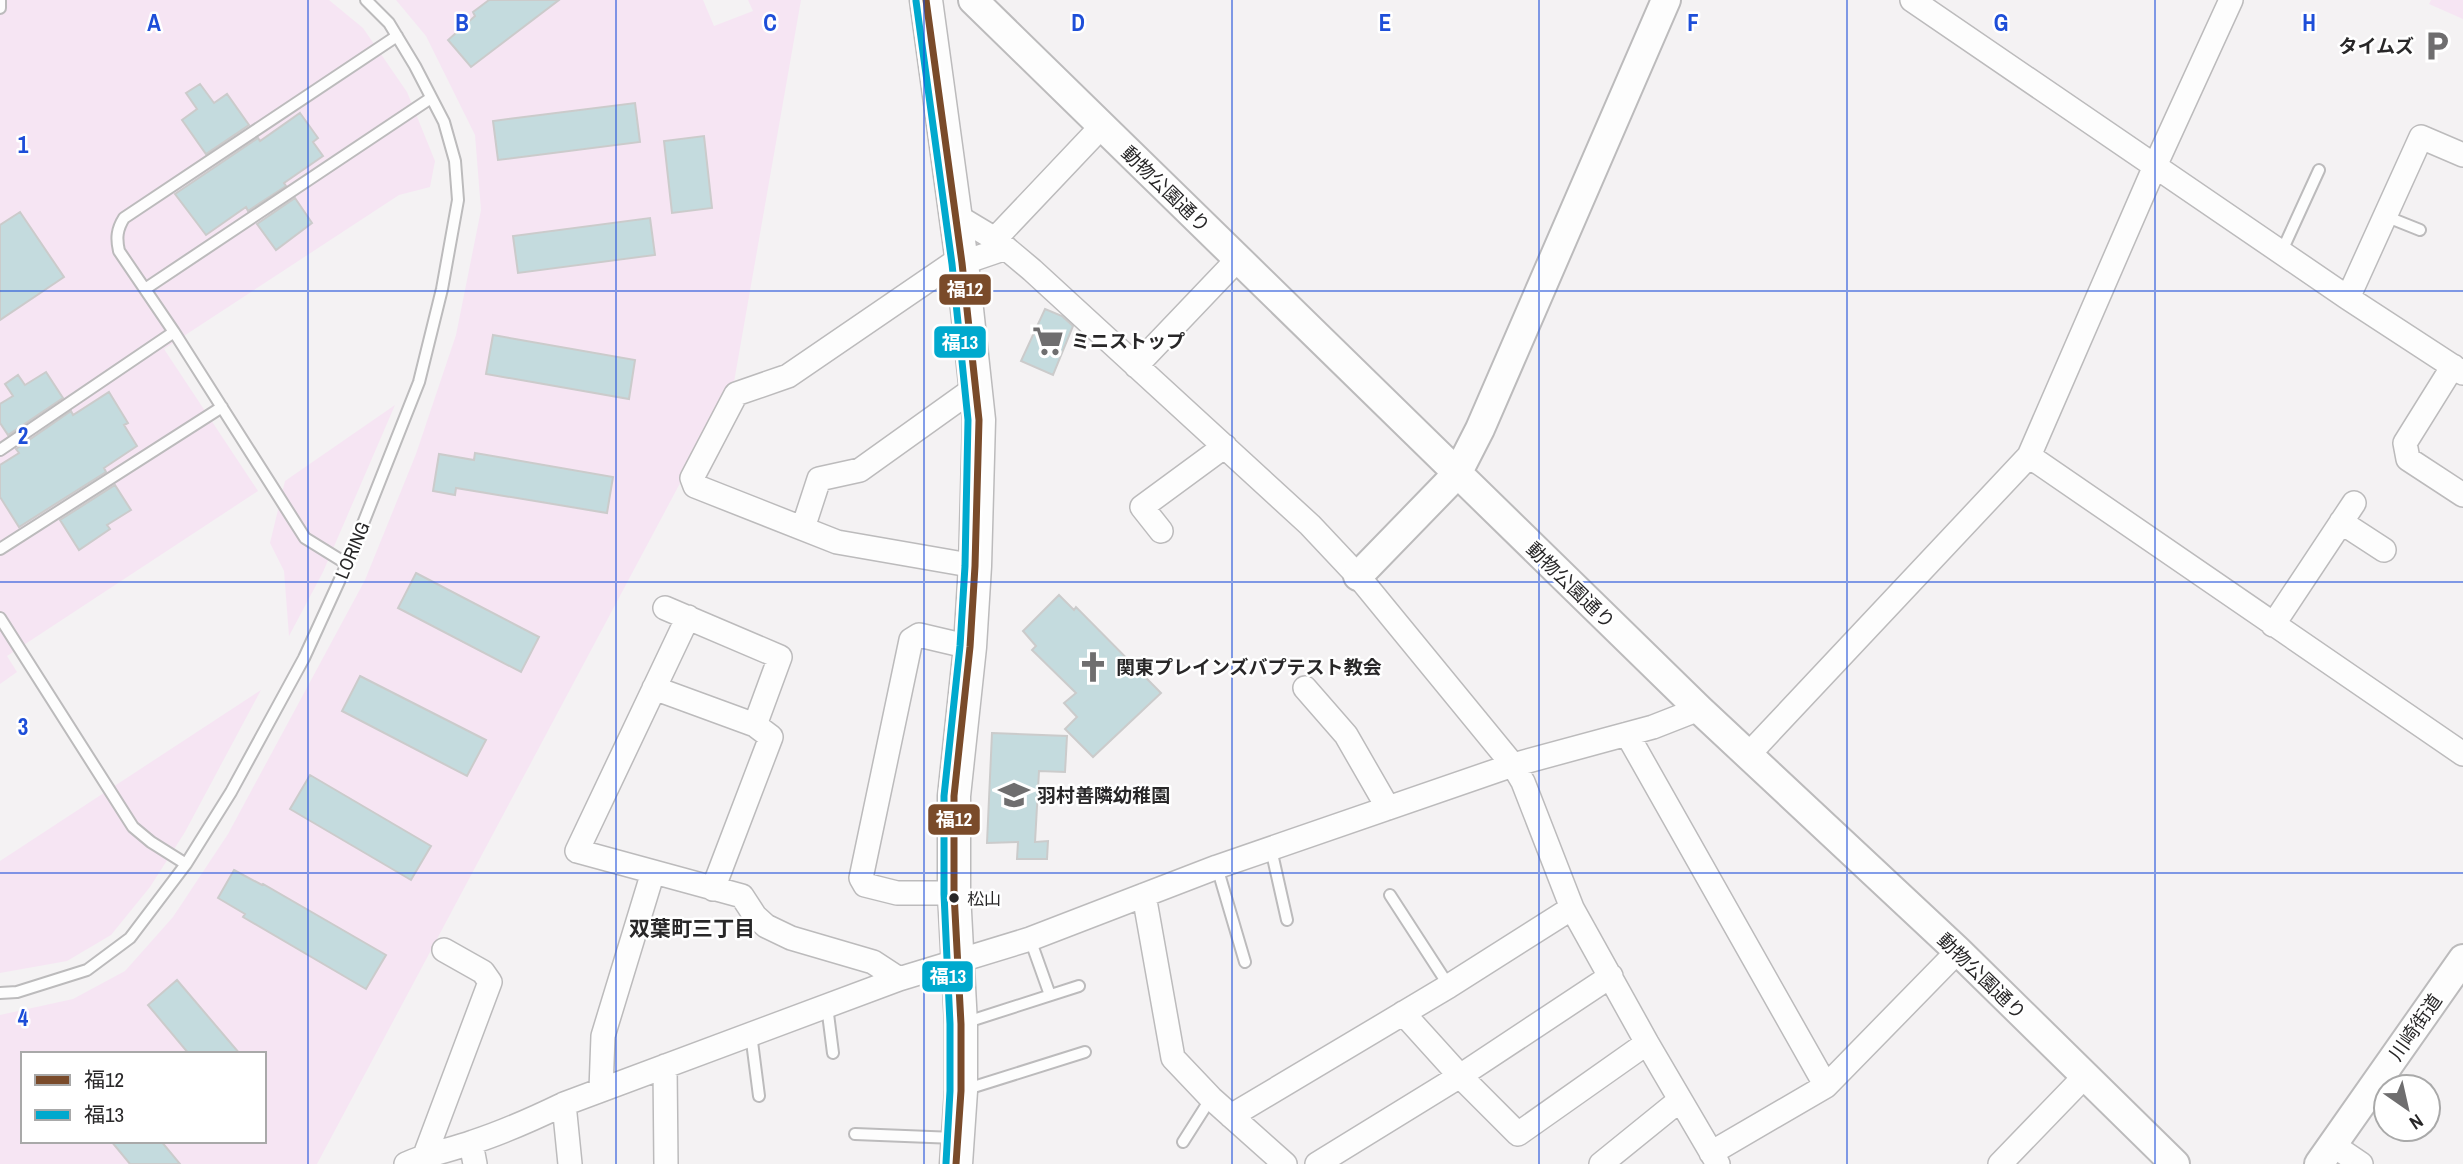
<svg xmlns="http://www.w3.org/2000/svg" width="2463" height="1164" font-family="'Archivo Narrow','Noto Sans JP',sans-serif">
<rect width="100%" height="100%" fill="#f4f2f3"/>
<path fill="#f6e5f3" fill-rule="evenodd" d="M0 0H329L363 28 407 92 435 161 430 187 399 195 164 349 258 491 7 656 17 672 0 684Z
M396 0H703L714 26 753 11 748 0H801L734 382 317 1164H0V1015L73 999 125 971 173 917 228 834 365 580 416 454 456 335 481 210 475 135 426 36ZM23 1054H264V1141H23Z
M2431 0H2463V19L2429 4Z
M395 405 323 572 289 636 284 571 270 543 285 481Z
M261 690 185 832 150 887 111 935 67 961 0 973V861Z"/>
<path fill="#c4dbde" stroke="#cbcbcb" stroke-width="2" d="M489 0H559L471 67 448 40 475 16 473 12Z
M200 84 214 103 227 94 249 125 206 154 182 120 197 109 186 93Z
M635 103 640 142 498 160 493 121Z
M300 113 318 138 313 142 323 156 284 183 286 186 248 211 246 207 206 235 175 194 258 138 260 141Z
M704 136 712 208 672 213 664 141Z
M295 198 312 223 276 250 257 224Z
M20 212 64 277 0 320V225Z
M650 218 655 255 518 273 513 236Z
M1045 309 1062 316 1073 326 1053 375 1021 361Z
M493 335 635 360 629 399 486 374Z
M46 372 63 398 8 435 0 423V404L13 396 5 384 18 375 25 385Z
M109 392 128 423 124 425 137 446 104 468 106 472 19 527 0 497V465L19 453 16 449 71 411 73 415Z
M475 453 613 477 607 513 456 488 455 495 433 491 439 454 474 460Z
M115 485 131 510 107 525 110 529 79 550 60 520Z
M416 573 539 637 521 672 398 608Z
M1059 595 1074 610 1076 607 1161 693 1093 757 1065 729 1077 717 1064 703 1076 693 1032 650 1036 646 1023 631Z
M360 676 486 740 467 776 342 711Z
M992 733 1067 736 1065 772 1039 771 1035 842 1048 841 1047 859H1017L1018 842 987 843Z
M310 775 431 846 411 880 290 809Z
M234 870 262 885 263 884 386 955 366 989 243 917 245 914 218 898Z
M177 980 240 1054H189L148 1005Z
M111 1141H161L180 1164H130Z"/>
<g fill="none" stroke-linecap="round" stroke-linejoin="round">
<defs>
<path id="service" d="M0 8V0
M2385 216 2420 230
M2281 253 2319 170
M145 289 431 98
M0 450 174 332
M0 549 222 407
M347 564 305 538 174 332 119 251C116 238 117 229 124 218L397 36
M0 618 133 827 151 842 186 864
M1271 849 1287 920
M1217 867 1245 962
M1390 895 1449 986
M1030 939 1050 995
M0 993 17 992 87 970 130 938 186 864 231 792 304 658 347 564 419 382 442 289 458 200 455 161 444 122 415 66 389 23 366 0
M827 1006 833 1053
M964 1023 1079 986
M751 1034 759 1096
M964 1090 1085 1052
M855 1134 955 1138
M1183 1142 1211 1098"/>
<path id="minor" d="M1912 0 2348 298 2463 373
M955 215 995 239 1032 270 1310 525 1358 576 1513 765 1523 782 1572 908 1647 1043 1718 1164
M995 239 1102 126
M962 257 788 376 736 394 692 478 695 486 837 542 975 566
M962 263 1006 248
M2348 298 2421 137 2463 155
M1136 366 1238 259
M2453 366 2405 443 2408 459 2463 495
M2029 456 2463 754
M2341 522 2384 550
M803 528 819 479 860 470 976 387
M1161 531 1142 507 1225 446
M665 608 780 657 755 725
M688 617 577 851 742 896 755 916 766 926 791 938 873 962 899 979
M2273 625 2354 503
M654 688 755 725 771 737 713 889
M1305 688 1346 735 1388 808
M1627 734 1826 1086
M1748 755 2029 456 2155 166 2231 0
M954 893H897L865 885 861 878 911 640 919 635 970 647
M1144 895 1173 1058 1211 1098 1285 1164
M1403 1013 1460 1076 1518 1134 1647 1043
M665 1066 666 1164
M601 1090 603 1036 653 872
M564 1104 570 1164
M1231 1116 1449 986 1572 908
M471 1143 475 1164
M2333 1145 2361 1164
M1711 1153 1826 1086 1958 951
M425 1155 490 982 483 972 444 950
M406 1164C428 1154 451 1150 473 1142 504 1132 535 1118 564 1104L899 979 1030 939 1217 867 1513 765 1653 727 1699 709
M1317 1164 1460 1076 1611 976
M1601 1164 1680 1100
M2000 1164 2085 1076"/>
<path id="tertiary" d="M973 0 1699 709 1958 951 2175 1164
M1358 576 1457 474 1480 429 1666 0
M2319 1164 2463 959"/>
<path id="secondary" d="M926 0 962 263 979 420 975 566 970 647 954 796V893L961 1024V1091L956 1164"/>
</defs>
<use href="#service" stroke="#bcbbbc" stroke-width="14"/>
<use href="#minor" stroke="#bcbbbc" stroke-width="26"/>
<use href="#tertiary" stroke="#bcbbbc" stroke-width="32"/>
<use href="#secondary" stroke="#bcbbbc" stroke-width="35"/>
<use href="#service" stroke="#fdfdfd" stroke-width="10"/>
<use href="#minor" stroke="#fdfdfd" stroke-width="23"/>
<use href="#tertiary" stroke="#fdfdfd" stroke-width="28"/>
<use href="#secondary" stroke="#fdfdfd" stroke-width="32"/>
<defs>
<path id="bus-1" d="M926 0 962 263 979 420 975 566 970 647 954 796V893L961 1024V1091L956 1164"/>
<path id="bus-2" d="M916 1 952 264 968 420 965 566 960 646 944 796V894L950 1024V1091L946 1163"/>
</defs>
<use href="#bus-1" stroke="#fff" stroke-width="12"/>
<use href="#bus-2" stroke="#fff" stroke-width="12"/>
<use href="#bus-1" stroke="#7a4b2a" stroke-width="7"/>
<use href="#bus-2" stroke="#00a9ce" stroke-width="7"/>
</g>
<path fill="none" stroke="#1d4ed8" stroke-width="2" stroke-opacity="0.55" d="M308 0V1164M616 0V1164M924 0V1164M1232 0V1164M1539 0V1164M1847 0V1164M2155 0V1164M0 291H2463M0 582H2463M0 873H2463"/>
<defs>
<symbol id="parking-bare" viewBox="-9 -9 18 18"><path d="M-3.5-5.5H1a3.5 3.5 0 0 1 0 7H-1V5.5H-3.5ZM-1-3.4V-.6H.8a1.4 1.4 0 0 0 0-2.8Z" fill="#6f6e6f" stroke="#fff" stroke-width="2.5" paint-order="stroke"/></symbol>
<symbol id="supermarket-bare" viewBox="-9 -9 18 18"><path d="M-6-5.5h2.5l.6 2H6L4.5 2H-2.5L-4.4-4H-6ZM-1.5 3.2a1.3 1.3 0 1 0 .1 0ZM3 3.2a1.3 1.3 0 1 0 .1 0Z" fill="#6f6e6f" stroke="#fff" stroke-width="2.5" paint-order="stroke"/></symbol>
<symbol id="church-bare" viewBox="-9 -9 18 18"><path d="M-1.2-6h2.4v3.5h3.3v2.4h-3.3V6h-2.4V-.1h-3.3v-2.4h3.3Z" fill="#6f6e6f" stroke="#fff" stroke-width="2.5" paint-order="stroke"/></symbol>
<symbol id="school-bare" viewBox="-9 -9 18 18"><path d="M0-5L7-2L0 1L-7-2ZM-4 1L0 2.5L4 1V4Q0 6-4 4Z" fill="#6f6e6f" stroke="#fff" stroke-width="2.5" paint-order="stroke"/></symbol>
</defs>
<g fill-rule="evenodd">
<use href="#parking-bare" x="2415" y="24" width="44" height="44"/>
<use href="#supermarket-bare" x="1026" y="319" width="44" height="44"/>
<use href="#church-bare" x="1071" y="645" width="44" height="44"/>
<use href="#school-bare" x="992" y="773" width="44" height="44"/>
</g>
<circle fill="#282728" stroke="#fff" stroke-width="2.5" cx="954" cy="898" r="6"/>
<g text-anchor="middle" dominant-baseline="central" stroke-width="5" stroke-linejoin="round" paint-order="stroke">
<g font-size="17" fill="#282728" stroke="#fff" text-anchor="start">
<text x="967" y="898">松山</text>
</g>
<g font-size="19" font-weight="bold" fill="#282728" stroke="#fff" text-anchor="start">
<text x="2414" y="46" text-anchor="end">タイムズ</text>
<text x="1071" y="341">ミニストップ</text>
<text x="1116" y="667">関東プレインズバプテスト教会</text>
<text x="1037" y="795">羽村善隣幼稚園</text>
</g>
<g font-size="19" fill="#282728" stroke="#fff">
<text transform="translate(1166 189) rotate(44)">動物公園通り</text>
<text transform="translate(352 550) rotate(-67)">LORING</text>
<text transform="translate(1571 585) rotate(44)">動物公園通り</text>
<text transform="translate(1982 976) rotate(44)">動物公園通り</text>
<text transform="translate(2415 1027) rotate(-55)">川崎街道</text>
</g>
<g font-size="21" font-weight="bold" fill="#282728" stroke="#fff">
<text x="692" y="928">双葉町三丁目</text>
</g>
</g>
<g font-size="23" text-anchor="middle" font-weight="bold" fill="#1d4ed8" stroke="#fff" stroke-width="5" stroke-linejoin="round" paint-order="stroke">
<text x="154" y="31">A</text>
<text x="462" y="31">B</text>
<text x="770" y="31">C</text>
<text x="1078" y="31">D</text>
<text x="1385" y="31">E</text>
<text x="1693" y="31">F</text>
<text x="2001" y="31">G</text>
<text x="2309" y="31">H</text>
<text x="23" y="153">1</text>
<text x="23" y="444">2</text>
<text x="23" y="735">3</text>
<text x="23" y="1026">4</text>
</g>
<g stroke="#fff" stroke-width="2.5">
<rect x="938" y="273" width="54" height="33" rx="7" fill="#7a4b2a"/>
<rect x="933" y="325" width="54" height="34" rx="7" fill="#00a9ce"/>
<rect x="927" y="803" width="54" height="33" rx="7" fill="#7a4b2a"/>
<rect x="921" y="960" width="53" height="33" rx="7" fill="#00a9ce"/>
</g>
<g font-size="19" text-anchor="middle" font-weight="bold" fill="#fff">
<text x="965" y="296">福12</text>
<text x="960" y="349">福13</text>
<text x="954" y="826">福12</text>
<text x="948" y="983">福13</text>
</g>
<rect x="21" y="1052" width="245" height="91" fill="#ffffff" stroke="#a9a9a9" stroke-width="2"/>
<rect x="35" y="1075" width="35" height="10" fill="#7a4b2a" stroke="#a9a9a9" stroke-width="2"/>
<text x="84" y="1087" font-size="21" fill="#282728">福12</text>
<rect x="35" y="1110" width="35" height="10" fill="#00a9ce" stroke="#a9a9a9" stroke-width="2"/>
<text x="84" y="1122" font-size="21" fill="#282728">福13</text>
<g transform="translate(2407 1108) rotate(146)"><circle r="33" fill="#ffffff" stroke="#a9a9a9" stroke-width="2"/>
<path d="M0-5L12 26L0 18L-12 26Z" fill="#6f6e6f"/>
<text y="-10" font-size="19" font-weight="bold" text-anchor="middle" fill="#282728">N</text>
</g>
</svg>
